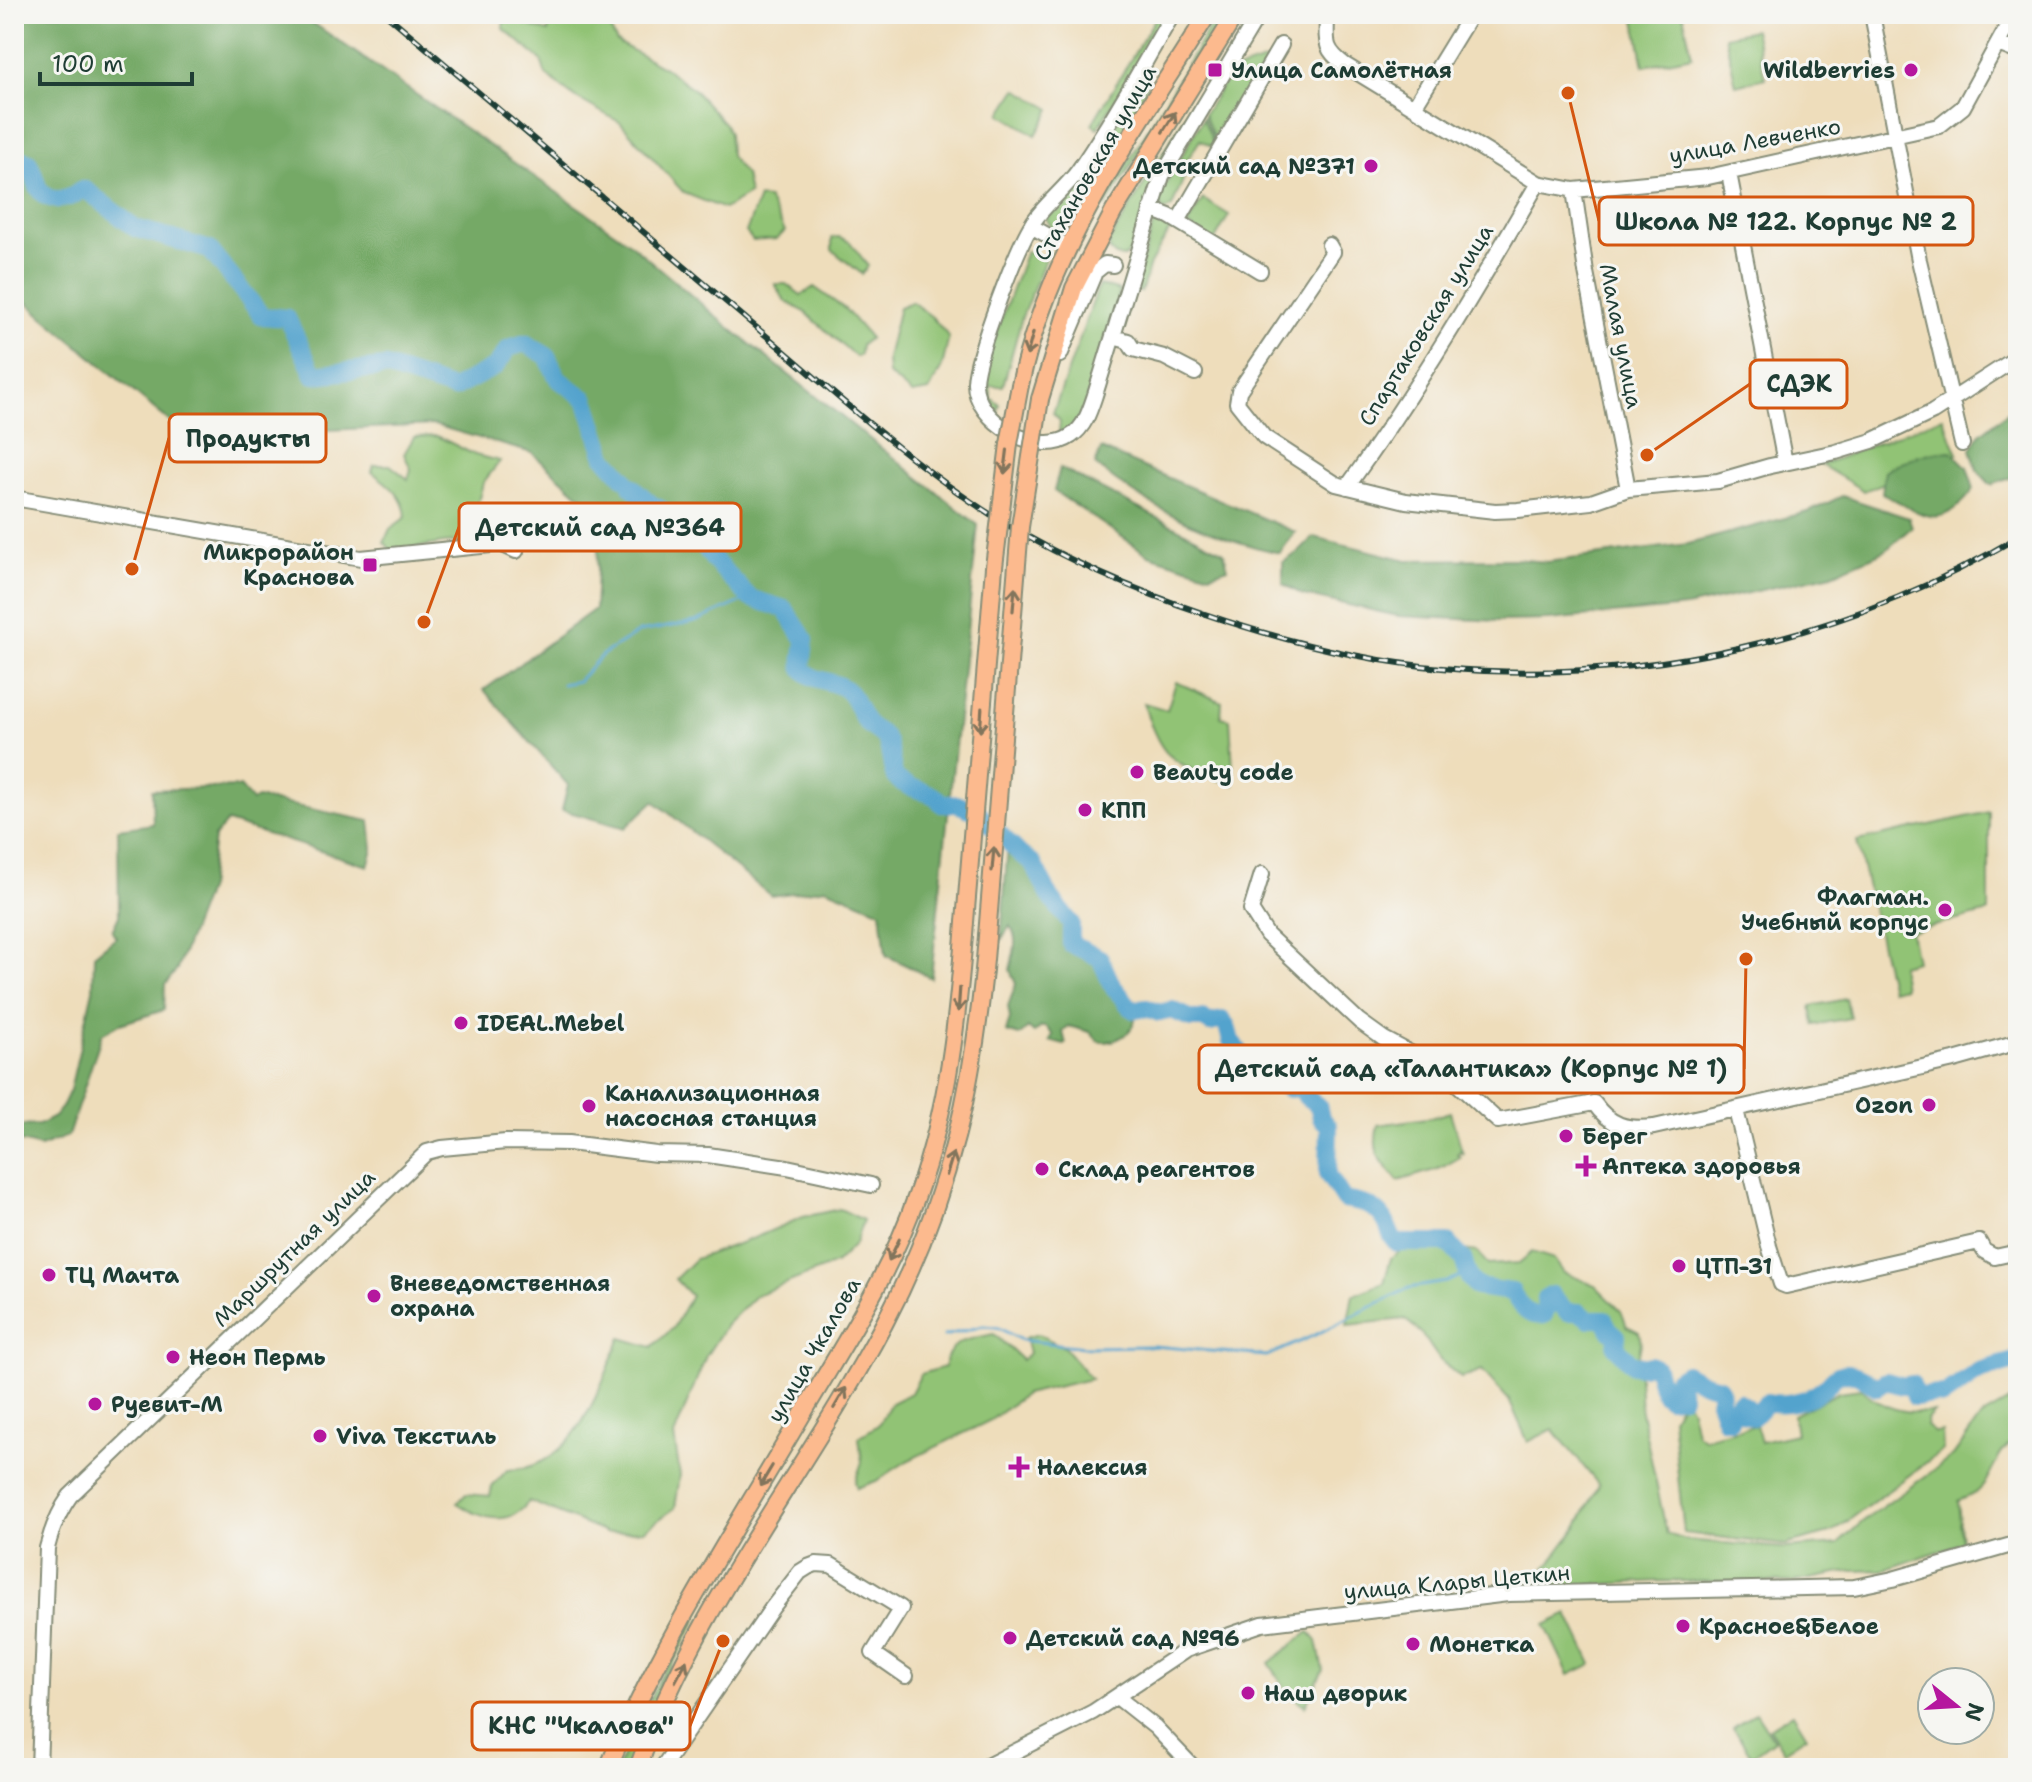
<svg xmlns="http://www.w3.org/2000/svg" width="2032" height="1782" font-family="'Shantell Sans',sans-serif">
<rect width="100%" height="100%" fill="#f6f6f2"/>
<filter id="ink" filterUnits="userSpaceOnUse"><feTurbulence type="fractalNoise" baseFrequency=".0125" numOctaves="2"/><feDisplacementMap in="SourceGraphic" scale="16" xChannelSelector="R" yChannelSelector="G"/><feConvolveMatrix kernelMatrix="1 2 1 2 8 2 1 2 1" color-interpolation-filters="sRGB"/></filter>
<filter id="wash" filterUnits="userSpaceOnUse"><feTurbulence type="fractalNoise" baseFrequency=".006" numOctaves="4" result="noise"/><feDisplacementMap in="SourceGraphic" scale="32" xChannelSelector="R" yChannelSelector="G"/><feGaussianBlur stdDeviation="1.8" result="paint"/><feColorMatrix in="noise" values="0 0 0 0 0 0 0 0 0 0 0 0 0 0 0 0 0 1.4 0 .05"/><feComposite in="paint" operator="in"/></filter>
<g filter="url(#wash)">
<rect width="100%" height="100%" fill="#edb"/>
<path fill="#91c374" stroke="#588054" stroke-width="2" d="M544 14H602L617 42 665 68 692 88 725 124 729 134 730 156 745 175 749 194 724 209 684 193 621 123 573 96 546 75 541 60 503 28 504 20 517 21 548 32 550 22Z
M1158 14H1167L1098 128 1092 124Z
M1634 14H1683L1692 56 1644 66Z
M1214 20 1219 23 1106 206 1102 204 1114 185Z
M1754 30 1765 78 1736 85 1725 36Z
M1273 58 1252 82 1218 137 1220 153 1204 114 1231 72Z
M1145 77 1149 79 1136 110 1068 226 1062 230 1051 227 1046 218 1050 210 1106 141Z
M1017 89 1051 109 1036 135 1001 114Z
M1195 100 1199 102 1158 170 1131 251 1124 257 1116 256 1110 251 1109 242Z
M1203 118 1216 149 1200 140 1180 171 1185 175 1172 207 1164 211 1158 202 1162 191Z
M759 198 768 199 785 231 777 239 753 241 746 232Z
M1203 199 1229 215 1214 241 1187 225Z
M1156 215 1175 221 1150 264 1141 292 1134 290Z
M839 237 850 242 868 266 862 274 832 250V238Z
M1026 251 1045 260 1022 317 1003 386H990L991 398 1000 405 998 412C983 399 981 387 984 367Z
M775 284H786L801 295 814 287 845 309 870 338 861 345 860 354 856 357 805 312 785 301Z
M1099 285 1120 291 1084 408C1078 420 1073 432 1059 433L1060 421 1053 413Z
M912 302 932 317 949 337 942 367 929 391 912 394 888 374 887 358 899 307Z
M1943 417 1958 454 1864 491 1821 465Z
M437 436 475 455 500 461 483 483 477 506 492 533 486 540 444 543 392 551 384 542 390 529 406 517C405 496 388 484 372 472L374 465H390L408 479 411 469 404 454 414 437Z
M1176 682 1222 702 1221 717 1230 719 1234 785C1213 778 1186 770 1169 755 1158 746 1147 717 1144 703L1167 710Z
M1989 812V912L1910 932 1916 961 1900 965 1904 987 1891 990 1857 841Z
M1846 999 1850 1018 1814 1025 1811 1006Z
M1450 1112 1463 1154 1460 1151 1457 1154 1460 1157 1441 1168 1398 1181C1381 1160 1371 1154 1378 1125L1434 1117Z
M840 1209 863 1220 855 1244 835 1264 756 1295 726 1325 706 1356 674 1436 680 1475 675 1508 644 1530 606 1533 529 1501C510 1529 479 1518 457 1503L466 1494 490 1496 492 1487 507 1470C576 1469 597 1392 621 1338L652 1347 673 1328 691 1296 675 1279 695 1259 754 1238 803 1217Z
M1419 1237 1445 1248 1478 1252 1488 1265 1519 1263 1532 1252 1554 1259 1564 1273 1595 1285 1621 1311 1627 1326 1639 1332 1641 1343 1638 1360 1641 1412 1667 1534 1686 1540 1785 1548 1838 1544 1862 1522 1953 1456 1981 1417 2018 1396V1440C1995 1448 1994 1479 1977 1492 1972 1496 1964 1498 1958 1501L1962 1543 1884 1570 1853 1571 1793 1582 1661 1581 1545 1587 1541 1575 1577 1527 1599 1485 1553 1429 1528 1442 1509 1400 1482 1370 1461 1378 1440 1360 1421 1333 1405 1319 1347 1325 1353 1295 1384 1283 1391 1258Z
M994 1334 1022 1360 1029 1353 1025 1338 1038 1334 1064 1347 1091 1379 1025 1394 991 1420 907 1461 876 1481 857 1488 855 1482 862 1462 859 1437 878 1425 891 1403 911 1393 921 1374 944 1367C950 1338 968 1340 994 1334Z
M1861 1389C1883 1409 1904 1414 1934 1412L1928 1418 1926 1426 1935 1433 1942 1432 1943 1450 1833 1532 1785 1545 1684 1533 1672 1418 1679 1405 1678 1400 1684 1396 1691 1409 1696 1433 1704 1438 1756 1425 1761 1442 1796 1434 1793 1415 1839 1392Z
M1568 1614 1592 1664 1569 1675 1545 1625Z
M694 1618 697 1619 664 1680 627 1768H617L660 1678Z
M1309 1632 1317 1641 1323 1670 1305 1706 1286 1689 1269 1663Z
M1756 1712 1774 1740 1752 1756 1733 1728Z
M1793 1713 1807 1736 1784 1751 1769 1728Z"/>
<path fill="#74a966" stroke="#4a734d" stroke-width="2" d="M14 14H300L627 241 731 329 978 525 931 978 886 955 881 911 826 888 771 896 654 801 625 828 562 810 568 785 484 690 595 609 600 513 532 453 434 425 203 436 174 425 42 316 14 290Z
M2018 404V475L1991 485 1977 470 1971 449 1980 434Z
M1101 449 1295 532 1280 553C1213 539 1148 508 1095 465Z
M1951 451 1967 467 1974 489C1939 536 1922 513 1882 493L1885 471C1907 458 1926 452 1951 451Z
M1060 468 1224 552 1228 568 1210 574 1149 555 1054 491Z
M1842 496 1909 518 1912 527 1885 551 1832 574 1686 607 1549 620 1499 621 1398 616 1303 595 1283 584V562L1299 552 1314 537 1407 560 1514 559 1547 562 1688 544 1811 511Z
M240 787 252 801 257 798 370 821 373 849 368 866 227 822 214 837 208 888 177 969 165 985 164 1010 120 1024 102 1034 68 1136 40 1147 20 1142 15 1132 17 1126 39 1125 54 1117 62 1107 70 1090 93 990 94 955 116 937 112 931 119 916 118 829 153 824 152 790Z
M1008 843 1021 857 1032 864 1050 901 1068 924 1067 943 1099 962 1109 987 1120 1000 1123 1009C1130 1012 1131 1014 1135 1021 1130 1036 1114 1043 1099 1042L1090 1032 1068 1026 1063 1032 1066 1044 1064 1045 1050 1041 1053 1035 1046 1027H1041L1034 1033 1028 1028 1019 1036 1006 1032 1010 1018 1008 1006 1016 984 1010 970C1013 955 1020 940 1010 926L1001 940Z"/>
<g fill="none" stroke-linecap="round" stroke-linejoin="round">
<path stroke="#52a3cd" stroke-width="3" d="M562 684 578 681 602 655 639 632 695 622 750 598
M14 731 17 732
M944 1336 983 1326 997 1327 1021 1340 1084 1347 1153 1346 1267 1356 1315 1335 1409 1288 1446 1282 1467 1273
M2012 1768 2018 1763"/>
<path stroke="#52a3cd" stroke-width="18" d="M14 153 16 157 29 163C34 172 35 181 39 189 47 204 71 201 80 190H86L135 228 210 250 262 316 287 318 314 375 386 367 453 389 495 367 509 348 525 343 547 356 558 379 586 399 605 457 624 478
M631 486 651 504 691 525 708 552
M712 558 750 598 785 609 805 640 802 667C813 684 831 678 845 689 858 698 858 715 869 725 876 732 883 732 887 742 890 750 893 774 895 777 909 792 932 788 942 804H957L979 813 1021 855 1032 862 1051 898 1071 923V944L1100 958 1112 985 1131 1008 1134 1010 1147 1008 1159 1013 1172 1010 1192 1019H1204L1210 1023 1222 1020 1227 1026 1231 1041 1256 1071 1289 1089 1301 1088 1306 1097 1318 1105 1321 1118 1329 1126 1328 1175 1344 1200C1359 1203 1374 1204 1384 1219 1390 1228 1389 1236 1397 1243H1448L1463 1259 1469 1278 1477 1287 1512 1292C1520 1305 1526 1318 1544 1315L1546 1310 1545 1299 1552 1295 1567 1312H1579L1589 1319H1604L1609 1329 1617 1336 1616 1347 1633 1365 1642 1366
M1650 1365 1656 1368 1663 1393 1669 1398 1682 1396 1677 1379 1686 1373 1704 1383 1719 1387 1721 1391 1719 1403 1725 1420H1730L1734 1407 1739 1402 1746 1406 1747 1415 1753 1417 1767 1402C1784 1406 1808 1401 1822 1390 1832 1383 1833 1373 1848 1373 1860 1374 1868 1383 1877 1387L1886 1381 1903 1386 1912 1384 1915 1397 1939 1394 1943 1396 1979 1371 2018 1360"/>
</g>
</g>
<g filter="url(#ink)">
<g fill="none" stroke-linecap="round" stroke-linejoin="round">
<defs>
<path id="minor" d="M1173 14C1142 66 1113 121 1078 171 1065 189 1046 203 1034 221 1018 244 976 355 975 382 974 421 1038 459 1071 436 1085 427 1090 410 1095 395L1162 176 1259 14
M1320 14 1327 19C1326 44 1325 50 1345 65L1538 183 1574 190 1708 177 1939 126 1963 107 2014 14
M1872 14 1919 260 1962 444
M1998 44 2018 52
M1414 107 1471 14
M1729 173 1785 463
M1574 190 1586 272 1628 489
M1151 209 1169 216 1260 271
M1178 221 1281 45
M1031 226 1068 247
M1329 245 1333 252 1239 391 1237 403 1264 437 1336 484 1406 501 1495 511 1518 510 1591 502 1628 489 1718 481 1770 466 1836 452 1872 441 1933 412 2018 357
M1113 337 1128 341 1133 349 1164 357 1195 373
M1060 355 1095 272 1105 264 1113 265
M1347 487C1417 390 1478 287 1538 183
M14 498 361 558 501 544 516 551
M1262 874 1251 910 1267 935 1359 1021 1384 1039 1442 1070 1498 1121 1594 1103C1610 1126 1627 1130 1654 1127L1954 1060 2018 1042
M1736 1110 1769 1246 1781 1284 1786 1286 1979 1242 1984 1251 1995 1257 2018 1252
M1117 1697 1155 1727 1194 1768
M39 1768 47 1548C52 1528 58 1513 70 1496L427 1152 442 1148 506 1142 569 1143 656 1154 708 1155 787 1167 871 1185
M662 1768 772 1608 800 1572 808 1567 816 1564 831 1565 901 1608 873 1653 906 1676
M983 1768 1093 1712 1186 1650 1262 1624 1508 1594 1854 1587 1893 1579 2015 1544"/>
<path id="major" d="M1020 385C1049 248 1135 131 1208 14
M1040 399 1074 288 1114 211 1236 14
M608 1768C662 1640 739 1523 809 1403 849 1336 892 1269 917 1195 949 1106 958 1015 965 922
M638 1768C694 1608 805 1473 884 1324 951 1197 976 1078 987 936"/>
</defs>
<use href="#minor" stroke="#868d78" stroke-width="18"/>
<use href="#major" stroke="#868d78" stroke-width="20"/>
<use href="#minor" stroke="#fff" stroke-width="14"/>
<use href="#major" stroke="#fcba8e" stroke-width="16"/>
<defs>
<path id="rail" d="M386 14C508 117 630 220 751 323 830 389 907 461 993 516 1060 558 1130 589 1205 614 1281 640 1362 661 1442 668 1641 686 1847 639 2018 537"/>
</defs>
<use href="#rail" stroke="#1f3d34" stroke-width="6"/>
<use href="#rail" stroke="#f6f6f2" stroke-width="3" stroke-dasharray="9" stroke-linecap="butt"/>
<defs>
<path id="major-bridge" d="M965 922 994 567 1009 444 1020 385
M987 936 1020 527 1040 399"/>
</defs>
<use href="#major-bridge" stroke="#868d78" stroke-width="20" stroke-linecap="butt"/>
<use href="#major-bridge" stroke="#fcba8e" stroke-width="16"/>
</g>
<defs><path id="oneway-shaft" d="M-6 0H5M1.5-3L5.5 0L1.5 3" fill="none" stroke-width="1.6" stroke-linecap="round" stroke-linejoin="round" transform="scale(2)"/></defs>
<g stroke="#82755c">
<use href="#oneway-shaft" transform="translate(1169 122) rotate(-58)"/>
<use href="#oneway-shaft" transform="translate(1030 344) rotate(105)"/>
<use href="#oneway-shaft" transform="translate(1006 462) rotate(97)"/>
<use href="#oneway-shaft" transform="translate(1014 599) rotate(-85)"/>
<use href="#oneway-shaft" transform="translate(981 720) rotate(94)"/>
<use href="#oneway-shaft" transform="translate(993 859) rotate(-85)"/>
<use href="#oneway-shaft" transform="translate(959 1000) rotate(94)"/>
<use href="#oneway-shaft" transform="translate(950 1164) rotate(-73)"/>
<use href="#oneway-shaft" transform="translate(894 1250) rotate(116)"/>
<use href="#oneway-shaft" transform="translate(840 1398) rotate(-59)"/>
<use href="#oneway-shaft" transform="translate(766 1476) rotate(121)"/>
<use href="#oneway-shaft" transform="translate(681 1671) rotate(-62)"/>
</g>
</g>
<g fill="#b5179e" stroke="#f6f6f2" stroke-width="3">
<rect x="1207" y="62" width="16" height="16" rx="4"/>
<circle cx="1911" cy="70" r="8"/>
<circle cx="1371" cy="166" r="8"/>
<rect x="362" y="557" width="16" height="16" rx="4"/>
<circle cx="1137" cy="772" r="8"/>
<circle cx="1085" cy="810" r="8"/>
<circle cx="1945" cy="910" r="8"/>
<circle cx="461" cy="1023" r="8"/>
<circle cx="1929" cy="1105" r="8"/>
<circle cx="589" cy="1106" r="8"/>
<circle cx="1566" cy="1136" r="8"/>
<path d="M1582 1154h8v8h8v8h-8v8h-8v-8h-8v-8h8z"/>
<circle cx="1042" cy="1169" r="8"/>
<circle cx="1679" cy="1266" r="8"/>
<circle cx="49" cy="1275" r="8"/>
<circle cx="374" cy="1296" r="8"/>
<circle cx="173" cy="1357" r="8"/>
<circle cx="95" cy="1404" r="8"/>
<circle cx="320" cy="1436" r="8"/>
<path d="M1015 1455h8v8h8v8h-8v8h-8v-8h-8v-8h8z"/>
<circle cx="1683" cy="1626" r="8"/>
<circle cx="1010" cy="1638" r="8"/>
<circle cx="1413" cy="1644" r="8"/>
<circle cx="1248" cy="1693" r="8"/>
</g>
<g text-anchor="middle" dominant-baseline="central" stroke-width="6" stroke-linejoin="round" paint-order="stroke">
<g font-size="22" font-weight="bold" fill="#1f3d34" stroke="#f6f6f2" text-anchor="start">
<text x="1231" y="70">Улица Самолётная</text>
<text x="1895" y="70" text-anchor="end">Wildberries</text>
<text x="1355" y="166" text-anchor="end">Детский сад №371</text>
<text x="354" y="552" text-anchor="end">Микрорайон<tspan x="354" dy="25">Краснова</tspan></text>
<text x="1153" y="772">Beauty code</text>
<text x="1101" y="810">КПП</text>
<text x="1929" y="897" text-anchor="end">Флагман.<tspan x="1929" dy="25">Учебный корпус</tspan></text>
<text x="477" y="1023">IDEAL.Mebel</text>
<text x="605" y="1093">Канализационная<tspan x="605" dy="25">насосная станция</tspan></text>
<text x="1913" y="1105" text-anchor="end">Ozon</text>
<text x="1582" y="1136">Берег</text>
<text x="1602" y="1166">Аптека здоровья</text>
<text x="1058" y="1169">Склад реагентов</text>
<text x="1695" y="1266">ЦТП-31</text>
<text x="65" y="1275">ТЦ Мачта</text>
<text x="390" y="1283">Вневедомственная<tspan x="390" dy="25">охрана</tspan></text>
<text x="189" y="1357">Неон Пермь</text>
<text x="111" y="1404">Руевит-М</text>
<text x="336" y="1436">Viva Текстиль</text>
<text x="1037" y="1467">Налексия</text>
<text x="1699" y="1626">Красное&amp;Белое</text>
<text x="1026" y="1638">Детский сад №96</text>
<text x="1429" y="1644">Монетка</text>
<text x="1264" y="1693">Наш дворик</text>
</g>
<g font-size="22" fill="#1f3d34" stroke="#f6f6f2">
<text transform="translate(1755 141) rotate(-10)">улица Левченко</text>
<text transform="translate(1095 163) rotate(-60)">Стахановская улица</text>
<text transform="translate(1426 325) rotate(-58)">Спартаковская улица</text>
<text transform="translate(1621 336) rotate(79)">Малая улица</text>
<text transform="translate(294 1248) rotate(-44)">Маршрутная улица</text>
<text transform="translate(814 1350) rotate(-60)">улица Чкалова</text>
<text transform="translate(1457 1582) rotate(-5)">улица Клары Цеткин</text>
</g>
</g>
<path fill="none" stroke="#d45610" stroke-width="3" d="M1568 93L1599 221M1647 455L1750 384M132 569L169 438M424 622L459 527M1746 959L1744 1069M723 1641L690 1726"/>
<g fill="#d45610" stroke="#f6f6f2" stroke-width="3">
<circle cx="1568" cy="93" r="8"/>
<circle cx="1647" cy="455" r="8"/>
<circle cx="132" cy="569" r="8"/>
<circle cx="424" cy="622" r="8"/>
<circle cx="1746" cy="959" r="8"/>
<circle cx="723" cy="1641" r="8"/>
</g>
<g fill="#f6f6f2" stroke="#d45610" stroke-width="3">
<rect x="1599" y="197" width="374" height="48" rx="8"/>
<rect x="1750" y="360" width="97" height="48" rx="8"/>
<rect x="169" y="414" width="157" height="48" rx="8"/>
<rect x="459" y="503" width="282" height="48" rx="8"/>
<rect x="1199" y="1045" width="545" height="48" rx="8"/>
<rect x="472" y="1702" width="218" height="48" rx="8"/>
</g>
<g font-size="24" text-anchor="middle" font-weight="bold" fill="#1f3d34">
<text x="1786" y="230">Школа № 122. Корпус № 2</text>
<text x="1799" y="392">СДЭК</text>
<text x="248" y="447">Продукты</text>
<text x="600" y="536">Детский сад №364</text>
<text x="1471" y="1077">Детский сад «Талантика» (Корпус № 1)</text>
<text x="581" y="1734">КНС "Чкалова"</text>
</g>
<rect width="2032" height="1782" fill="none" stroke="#f6f6f2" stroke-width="48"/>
<g transform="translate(1956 1706) rotate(108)"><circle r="38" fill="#f6f6f2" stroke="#a0aca6" stroke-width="2"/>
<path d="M0-6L14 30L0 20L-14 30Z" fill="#b5179e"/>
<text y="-12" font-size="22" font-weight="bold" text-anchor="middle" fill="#1f3d34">N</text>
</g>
<path d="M40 72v12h152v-12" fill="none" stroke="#1f3d34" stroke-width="4"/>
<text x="52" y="72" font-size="24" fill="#1f3d34" stroke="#f6f6f2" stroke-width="6" paint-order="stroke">100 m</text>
</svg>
